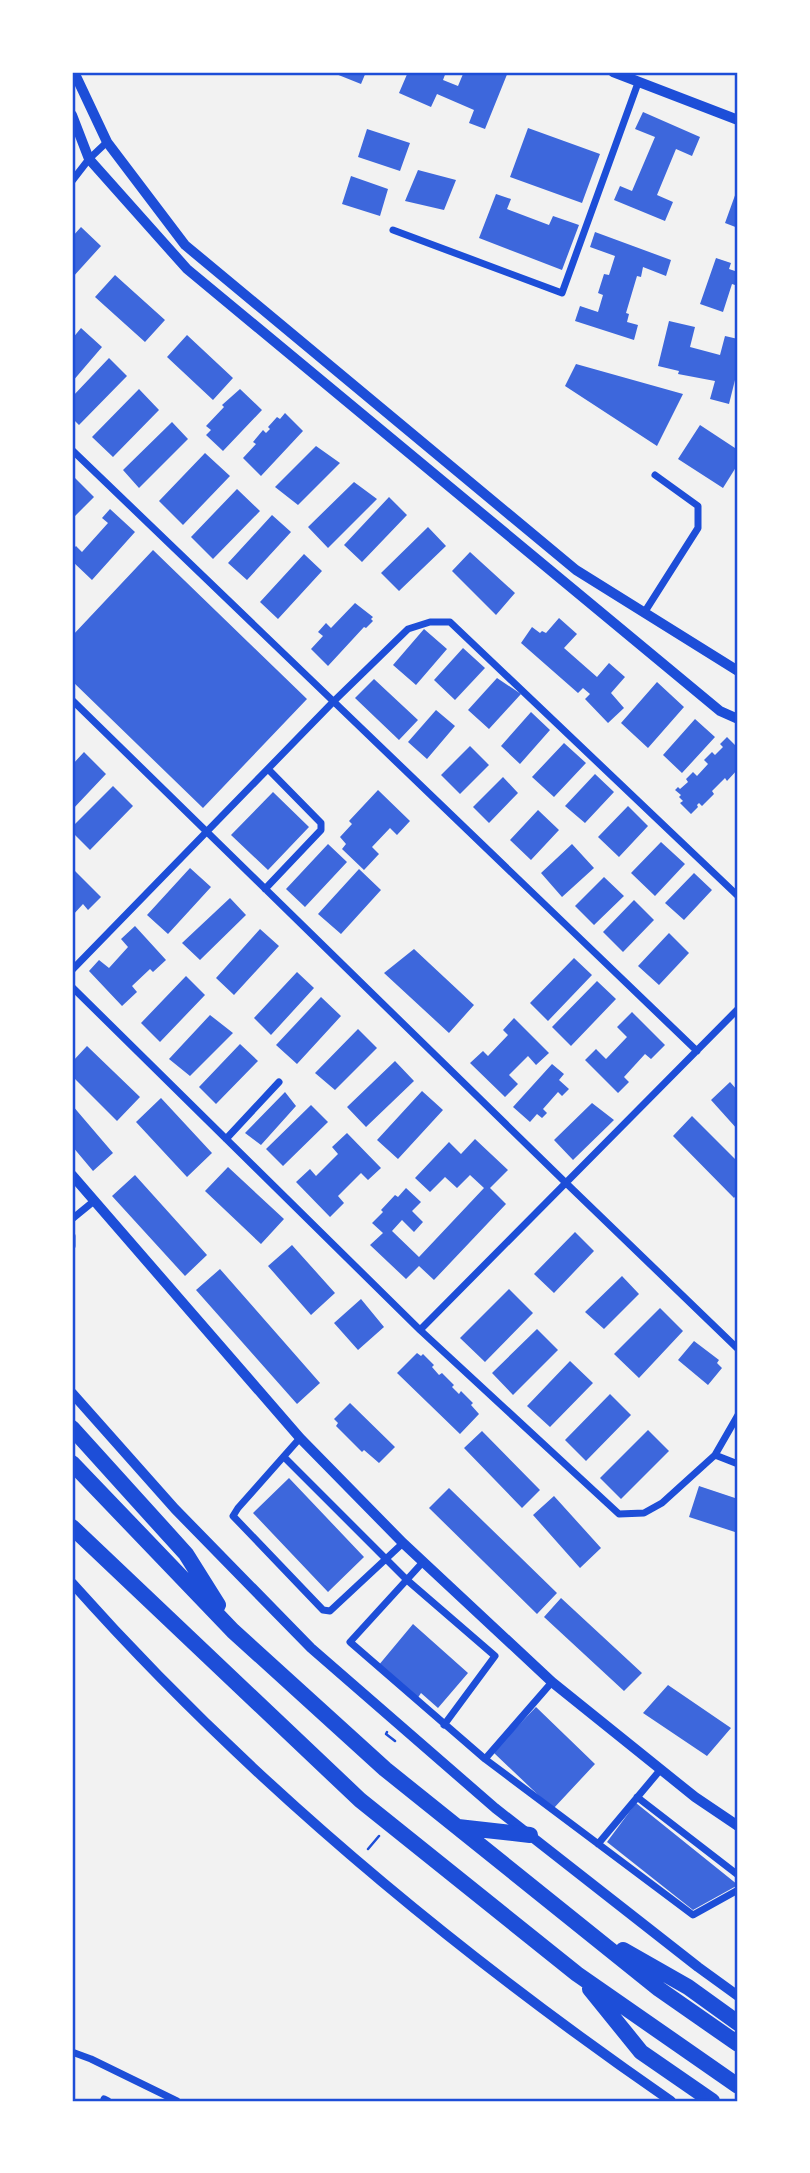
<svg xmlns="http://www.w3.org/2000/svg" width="810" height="2173" font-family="Mulish,sans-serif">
<rect width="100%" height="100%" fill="#f2f2f2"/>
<path fill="#3d67dc" d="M331 72H366L361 84Z
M408 72H446L443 80 458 86 463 74 459 72H508L485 129 469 123 474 110 437 94 431 107 399 93Z
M643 112 700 137 692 156 676 149 657 195 673 202 665 221 614 200 620 186 632 191 655 137 635 129Z
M528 128 600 154 582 203 510 177Z
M367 129 410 143 400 171 358 157Z
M418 170 456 180 444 210 405 201Z
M351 176 388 189 380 216 342 204Z
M738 187V228L725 223Z
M496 194 511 199 507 209 549 225 553 216 579 225 562 270 479 238Z
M81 227 101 246 72 278V237Z
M595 232 671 260 666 276 643 267 641 277 637 276 626 313 629 314 627 322 638 325 634 340 575 321 580 306 598 312 603 295 598 293 604 274 609 275 615 256 590 247Z
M716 258 731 263 729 269 738 272V286L732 284 723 312 700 304Z
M115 275 165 320 145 342 95 297Z
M669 321 695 327 690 347 720 355 725 336 738 339V368L729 404 710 399 715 381 678 374 679 371 658 366Z
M81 328 102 347 72 382V339Z
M187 335 233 378 213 400 167 357Z
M109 358 127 376 79 425 72 418V397Z
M576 364 683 394 657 446 565 386Z
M139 389 159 410 113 457 92 437Z
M240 389 262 410 223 451 206 435 211 430 206 426 224 407 222 405Z
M285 413 303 431 261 476 243 458 256 444 253 442 263 430 266 433 270 429 268 427 277 417 280 419Z
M172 422 188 439 139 488 123 470Z
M700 425 738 450V464L723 488 678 459Z
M316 446 340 463 298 505 275 487Z
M205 453 230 476 183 525 159 501Z
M72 475 94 497 72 519Z
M354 482 377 499 328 548 308 527Z
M237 489 260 511 213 559 191 537Z
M389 497 407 515 362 562 344 545Z
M110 509 135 532 92 580 72 561V550L76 546 82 552 108 523 102 518Z
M272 515 291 532 247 580 228 563Z
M428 527 446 546 399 591 381 573Z
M153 550 307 699 203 808 72 681V636Z
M470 552 515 593 496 615 452 571Z
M304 554 322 571 278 619 260 602Z
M355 603 373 617 371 619 373 621 366 628 364 627 328 666 311 649 323 636 318 632 326 623 331 628Z
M559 618 577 634 564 648 597 677 609 663 625 677 611 693 624 708 608 723 585 699 590 694 583 688 578 693 521 643 532 627 540 633 542 631 546 633Z
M424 629 447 649 416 685 393 665Z
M463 648 485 668 455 700 434 680Z
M497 678 521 694 489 729 468 710Z
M374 679 418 720 399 740 355 698Z
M657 682 684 707 648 748 621 723Z
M436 710 455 726 427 759 408 742Z
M531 712 550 730 520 764 501 746Z
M695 719 715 737 682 773 663 755Z
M727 737 738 748V769L727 781 725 778 712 791 714 794 702 806 699 803 697 805 698 807 691 814 680 803 683 801 679 797 681 795 675 790 678 787 680 789 688 782 686 779 693 772 697 776 708 764 704 760 712 752 715 755 723 747 720 744Z
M564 743 586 763 554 797 532 777Z
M470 746 489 765 460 794 441 775Z
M84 752 106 774 72 810V765Z
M595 774 614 792 585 823 565 806Z
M503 777 518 793 489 823 473 807Z
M113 786 133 806 90 850 72 832V827Z
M378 790 410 821 397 835 390 828 372 847 379 854 364 870 342 849 346 844 340 837 352 824 349 821Z
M273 792 309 827 268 870 231 835Z
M628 806 648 826 619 857 598 837Z
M538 810 559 830 531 860 510 840Z
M661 842 685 864 655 896 631 873Z
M328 844 347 862 305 907 286 889Z
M572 844 594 868 562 897 541 873Z
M72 868 101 897 88 910 83 904 72 916Z
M190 868 211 887 168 934 147 915Z
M359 869 381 890 341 934 318 914Z
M694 873 712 890 684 920 665 903Z
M604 877 624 896 594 925 575 906Z
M230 898 246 915 200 960 182 943Z
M634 900 654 920 623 952 603 932Z
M135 926 166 960 153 972 150 969 132 986 137 992 122 1006 89 971 99 960 109 968 128 947 121 939Z
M260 929 279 946 234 995 216 978Z
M669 933 689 953 659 985 638 966Z
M414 949 474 1005 449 1033 384 973Z
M574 958 592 975 548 1021 530 1003Z
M297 972 314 988 271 1035 254 1018Z
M186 976 205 995 160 1042 141 1023Z
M597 981 616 999 571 1046 552 1027Z
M321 997 341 1016 297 1064 276 1045Z
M632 1012 665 1045 651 1059 645 1054 624 1077 629 1082 618 1093 585 1060 596 1049 606 1059 627 1037 617 1027Z
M210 1015 233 1033 190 1076 169 1059Z
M514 1018 549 1053 536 1065 528 1056 509 1075 518 1084 505 1097 470 1063 483 1051 488 1056 508 1035 503 1030Z
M358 1029 377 1048 335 1090 315 1073Z
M240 1044 258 1061 216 1104 199 1087Z
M87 1046 140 1097 117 1121 72 1076V1062Z
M395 1061 414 1081 366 1127 347 1107Z
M552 1064 564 1074 559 1080 569 1089 562 1096 558 1092 543 1109 547 1113 542 1118 537 1114 530 1122 513 1107Z
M730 1082 738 1091V1130L711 1100Z
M422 1091 443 1110 398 1159 377 1140Z
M285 1092 296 1106 261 1145 245 1133Z
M161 1098 212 1153 187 1177 136 1122Z
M592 1103 614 1120 573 1160 554 1140Z
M72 1105 113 1153 93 1171 72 1146Z
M311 1105 328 1122 283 1166 266 1149Z
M692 1116 738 1162V1193L734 1198 673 1136Z
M347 1133 381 1168 368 1180 361 1173 338 1196 344 1203 330 1217 296 1182 310 1169 316 1176 338 1154 332 1147Z
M475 1139 508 1170 490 1188 506 1204 434 1280 419 1266 406 1279 370 1245 383 1233 372 1223 383 1212 381 1210 395 1195 398 1197 406 1188 421 1202 412 1211 423 1222 414 1232 402 1220 392 1231 419 1257 484 1188 470 1175 457 1188 445 1177 430 1192 415 1178 449 1142 461 1154Z
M228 1167 284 1219 261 1244 205 1191Z
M135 1175 207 1255 185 1276 112 1196Z
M575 1232 594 1251 554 1293 534 1274Z
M292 1245 335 1293 311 1315 268 1266Z
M220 1269 320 1383 297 1404 196 1290Z
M622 1276 639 1294 604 1329 585 1312Z
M509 1289 533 1313 485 1362 460 1338Z
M361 1299 384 1327 358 1350 334 1323Z
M660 1308 683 1331 639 1378 614 1354Z
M537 1329 558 1350 513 1395 492 1373Z
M694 1341 719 1360 717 1363 722 1368 708 1385 678 1360Z
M417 1353 421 1356 423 1354 434 1365 432 1367 439 1375 442 1373 454 1385 452 1387 459 1394 461 1391 473 1403 471 1405 479 1414 460 1434 397 1373Z
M570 1361 593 1383 550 1427 527 1406Z
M610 1394 631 1415 586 1461 565 1440Z
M350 1403 395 1447 379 1463 364 1450 362 1452 336 1426 338 1423 334 1419Z
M648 1430 669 1451 621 1499 600 1478Z
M482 1431 540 1490 522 1508 464 1448Z
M289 1478 364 1557 328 1592 253 1513Z
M699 1486 738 1499V1533L689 1517Z
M449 1488 557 1593 537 1614 429 1508Z
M554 1496 601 1548 580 1568 533 1515Z
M561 1598 642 1673 624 1691 544 1617Z
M413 1624 468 1673 438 1708 421 1693 417 1699 378 1666Z
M668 1685 731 1728 707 1756 643 1713Z
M536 1707 595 1764 553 1809 493 1752Z
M636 1803 738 1885 693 1910 607 1842Z"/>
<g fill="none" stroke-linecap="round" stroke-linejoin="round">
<path stroke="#1d4ed8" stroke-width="2.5" d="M387 1732 386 1734 395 1741
M368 1849 379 1836"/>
<path stroke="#1d4ed8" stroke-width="7" d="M72 181 89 159 107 142
M393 230 562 293 638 83
M72 450 697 1051
M644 613 698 528V506L655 475
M72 700 566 1183 738 1349
M265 889 321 830V823L268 769
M72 970 333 702 408 629 430 622H450L738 896
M72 987 420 1330 619 1514 644 1513 662 1503 715 1455 738 1415
M226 1139 279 1082
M72 1219 94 1201
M72 1236V1246
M420 1330 738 1009
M300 1438 238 1508 233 1516 323 1610 330 1611 403 1543
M715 1455 738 1464
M284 1457 407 1580 495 1656 444 1725
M423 1562 350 1642 485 1759 693 1915 738 1890
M485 1759 552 1682
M637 1797 738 1875
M598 1844 661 1769
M72 2052 91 2059 177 2101
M104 2099 108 2101"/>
<path stroke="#1d4ed8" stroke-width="10" d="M74 72 107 142 185 245 576 570 738 671
M613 72 738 120
M72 115 89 159 187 269 720 711 738 719
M72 1175 300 1438 403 1543 552 1682 695 1797 738 1826
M72 1393 175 1509 311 1648 495 1808 698 1967 738 1996
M72 1583C248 1781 454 1951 671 2101"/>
<path stroke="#1d4ed8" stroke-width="16" d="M72 1428 186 1554 218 1605
M72 1463 233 1631 385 1769 659 1989 738 2044
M72 1527 360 1800 577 1974 738 2086
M458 1827 530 1835
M623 1950 688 1987 738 2023
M590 1989 641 2052 712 2101"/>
</g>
<rect width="810" height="2173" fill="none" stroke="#ffffff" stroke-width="147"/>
<rect x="74" y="74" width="662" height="2026" fill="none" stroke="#1d4ed8" stroke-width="2.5"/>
</svg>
